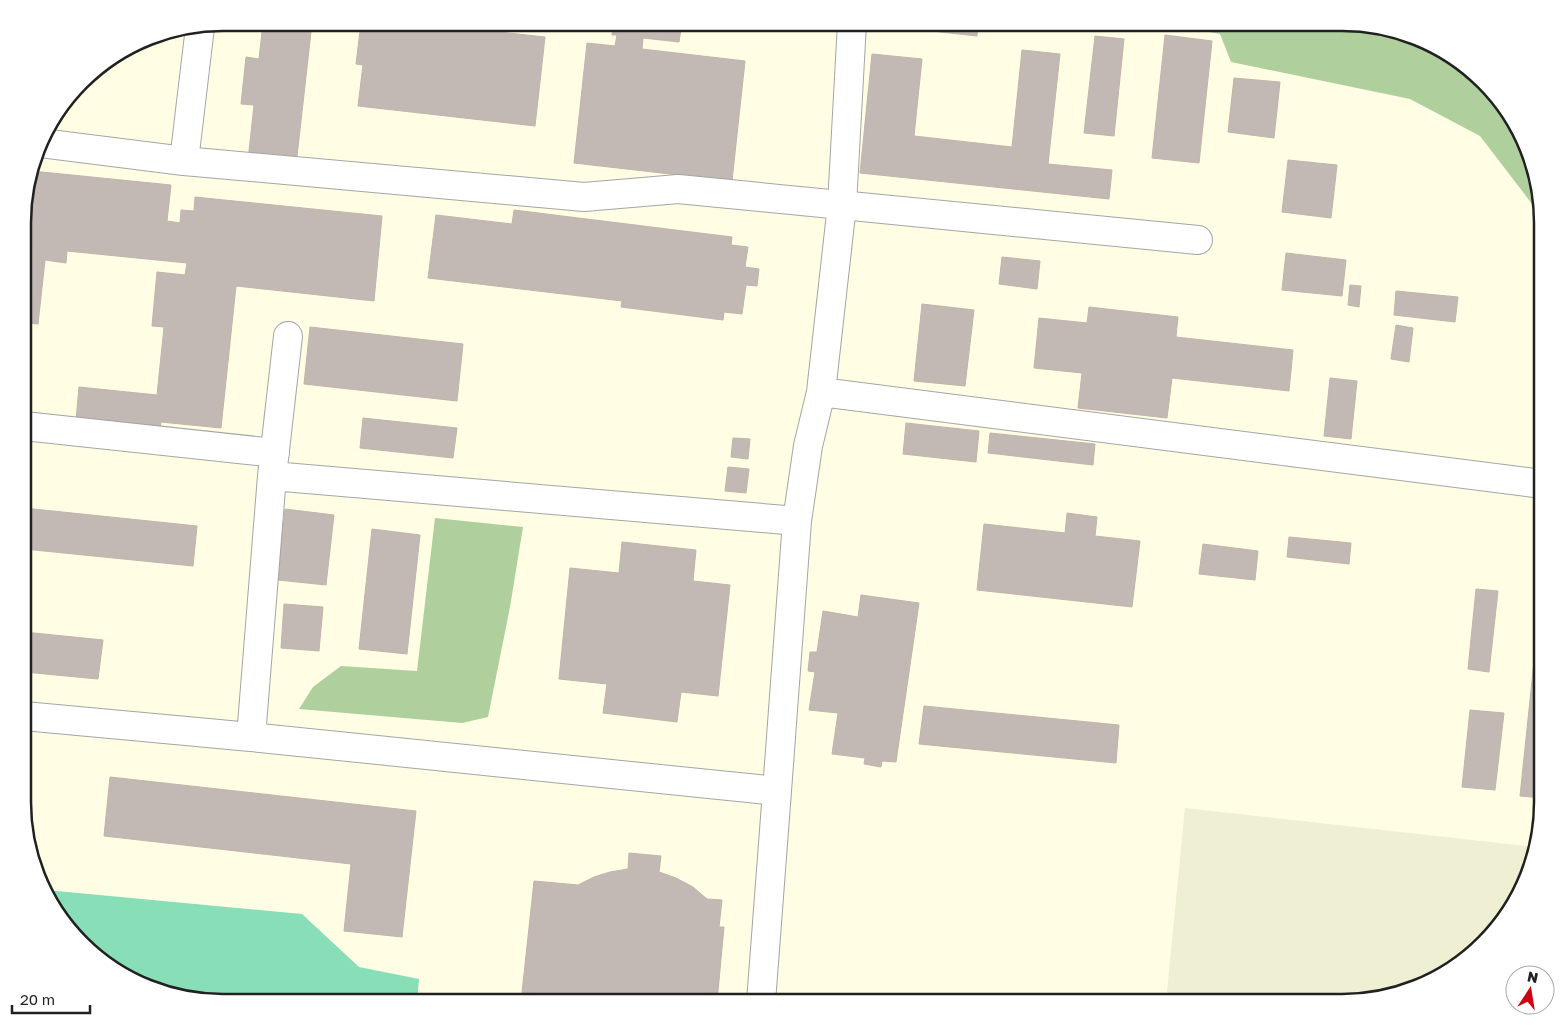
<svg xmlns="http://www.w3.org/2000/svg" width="1565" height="1025" font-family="'Golos Text',sans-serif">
<rect width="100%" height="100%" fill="#f1ede7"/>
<path fill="#fffde3" d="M224 23H1342L1393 31 1460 64 1516 123 1542 211V814L1532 866 1508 913 1442 976 1354 1002H223L159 992 112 968 50 902 24 827V198L43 134 91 73 147 38Z"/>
<path fill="#efefd3" d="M1185 808 1536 847 1532 866 1508 913 1442 976 1354 1002H1166Z"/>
<path fill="#afd09d" d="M1159 23H1342L1392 31 1444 52 1453 57 1516 123 1542 211V217L1480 136 1410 99 1231 62 1220 34Z
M435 518 523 527 510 607 488 717 462 723 299 709 313 687 341 666 417 671Z"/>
<path fill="#87deb7" d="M46 890 302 914 359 967 419 979 417 1002H223L159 992 112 968 50 902Z"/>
<path fill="#c2b9b4" stroke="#c3b3aa" d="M263 23H312L296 165 248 160 254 105 241 104 246 57 259 59Z
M361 23H416L545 37 535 126 358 106 363 65 356 64Z
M613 23H682L679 42 643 38 642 49 745 61 732 181 574 163 587 43 615 46 617 35H612Z
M896 23H978L977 36 895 27Z
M1165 35 1212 41 1199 163 1152 158Z
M1095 36 1124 39 1114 136 1084 133Z
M1022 50 1060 54 1048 164 1112 170 1109 199 860 173 872 54 922 59 914 136 1012 147Z
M1234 78 1280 82 1274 138 1228 132Z
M1288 160 1337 165 1331 218 1282 212Z
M32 171 171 185 167 221 180 223 181 210 194 211 195 197 382 216 374 301 236 286 221 428 161 422 160 428 76 420 79 387 157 395 164 327 152 326 157 272 185 275 187 263 67 251 66 263 45 260 38 324 24 323V198Z
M514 210 732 237 731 245 748 247 745 267 759 269 757 286 746 285 742 314 724 312 723 320 621 307 622 301 428 278 436 215 512 224Z
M1286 253 1346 260 1342 296 1282 290Z
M1002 257 1040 261 1037 289 999 284Z
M1350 285 1361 286 1359 307 1348 305Z
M1396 291 1458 297 1455 322 1394 315Z
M922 304 974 310 965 386 914 381Z
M1089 307 1178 317 1176 337 1293 350 1289 391 1172 378 1167 418 1078 408 1082 373 1034 368 1039 318 1087 323Z
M1396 325 1413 328 1409 362 1391 359Z
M310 327 463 344 457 401 304 384Z
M1330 378 1357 381 1351 439 1324 436Z
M363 418 457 428 453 458 360 448Z
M906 423 979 431 976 462 903 454Z
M990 433 1095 444 1093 465 988 453Z
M733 438 750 439 748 459 731 457Z
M728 467 749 469 746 493 725 491Z
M24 508 197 526 193 566 24 549Z
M285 509 334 515 326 585 278 580Z
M1067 513 1097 517 1095 536 1140 541 1132 607 977 590 984 524 1065 533Z
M372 529 420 535 407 654 359 649Z
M1289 537 1351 543 1349 564 1287 557Z
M622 542 696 550 693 581 730 585 718 696 681 692 677 722 603 713 607 684 559 679 570 568 619 573Z
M1203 544 1258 551 1255 580 1199 574Z
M1476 589 1498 591 1489 672 1468 669Z
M861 595 919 603 896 762 882 761 881 767 864 764 865 758 832 754 838 713 809 710 815 672 808 671 810 652H817L823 611 858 617Z
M284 604 323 607 319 651 281 648Z
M24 632 103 640 98 679 24 672Z
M1536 642H1542V798L1520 796Z
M924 706 1119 725 1116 763 919 744Z
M1470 710 1504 713 1495 790 1462 787Z
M110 777 416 811 402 937 344 931 351 864 104 836Z
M629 853 661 856 659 872 676 878 693 887 707 899 722 900 719 927H724L717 1002H521L534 881 578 885 594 877 610 872 628 869Z"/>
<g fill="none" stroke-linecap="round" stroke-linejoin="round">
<defs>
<path id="minor" d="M41 143 184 161 584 197 678 189 1198 240
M184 161 200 27
M821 392 842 205 852 23
M24 426 275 453
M272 476 797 521
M24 716 251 737 777 791 797 521 808 446 821 392 1542 484
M251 737 272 476 288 336
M761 1002 777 791"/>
</defs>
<use href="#minor" stroke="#a5a5a5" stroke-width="30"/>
<use href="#minor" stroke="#fff" stroke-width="28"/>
</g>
<path d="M0 0H1565V1025H0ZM223 31H1342A192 192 0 0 1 1534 223V802A192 192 0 0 1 1342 994H223A192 192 0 0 1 31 802V223A192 192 0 0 1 223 31Z" fill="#fff" fill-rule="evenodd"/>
<path fill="none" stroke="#212121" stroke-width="2.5" d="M223 31H1342A192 192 0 0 1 1534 223V802A192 192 0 0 1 1342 994H223A192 192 0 0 1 31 802V223A192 192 0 0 1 223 31Z"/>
<g transform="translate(1530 990) rotate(12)"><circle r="24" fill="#ffffff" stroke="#a6a6a6"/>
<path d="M0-4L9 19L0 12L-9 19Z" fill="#cf020f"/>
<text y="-8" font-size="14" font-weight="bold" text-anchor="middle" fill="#212121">N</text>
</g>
<path d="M12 1005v8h78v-8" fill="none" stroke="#212121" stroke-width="2.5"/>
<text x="20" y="1005" font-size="15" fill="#212121" stroke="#ffffff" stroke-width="4" paint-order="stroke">20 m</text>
</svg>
